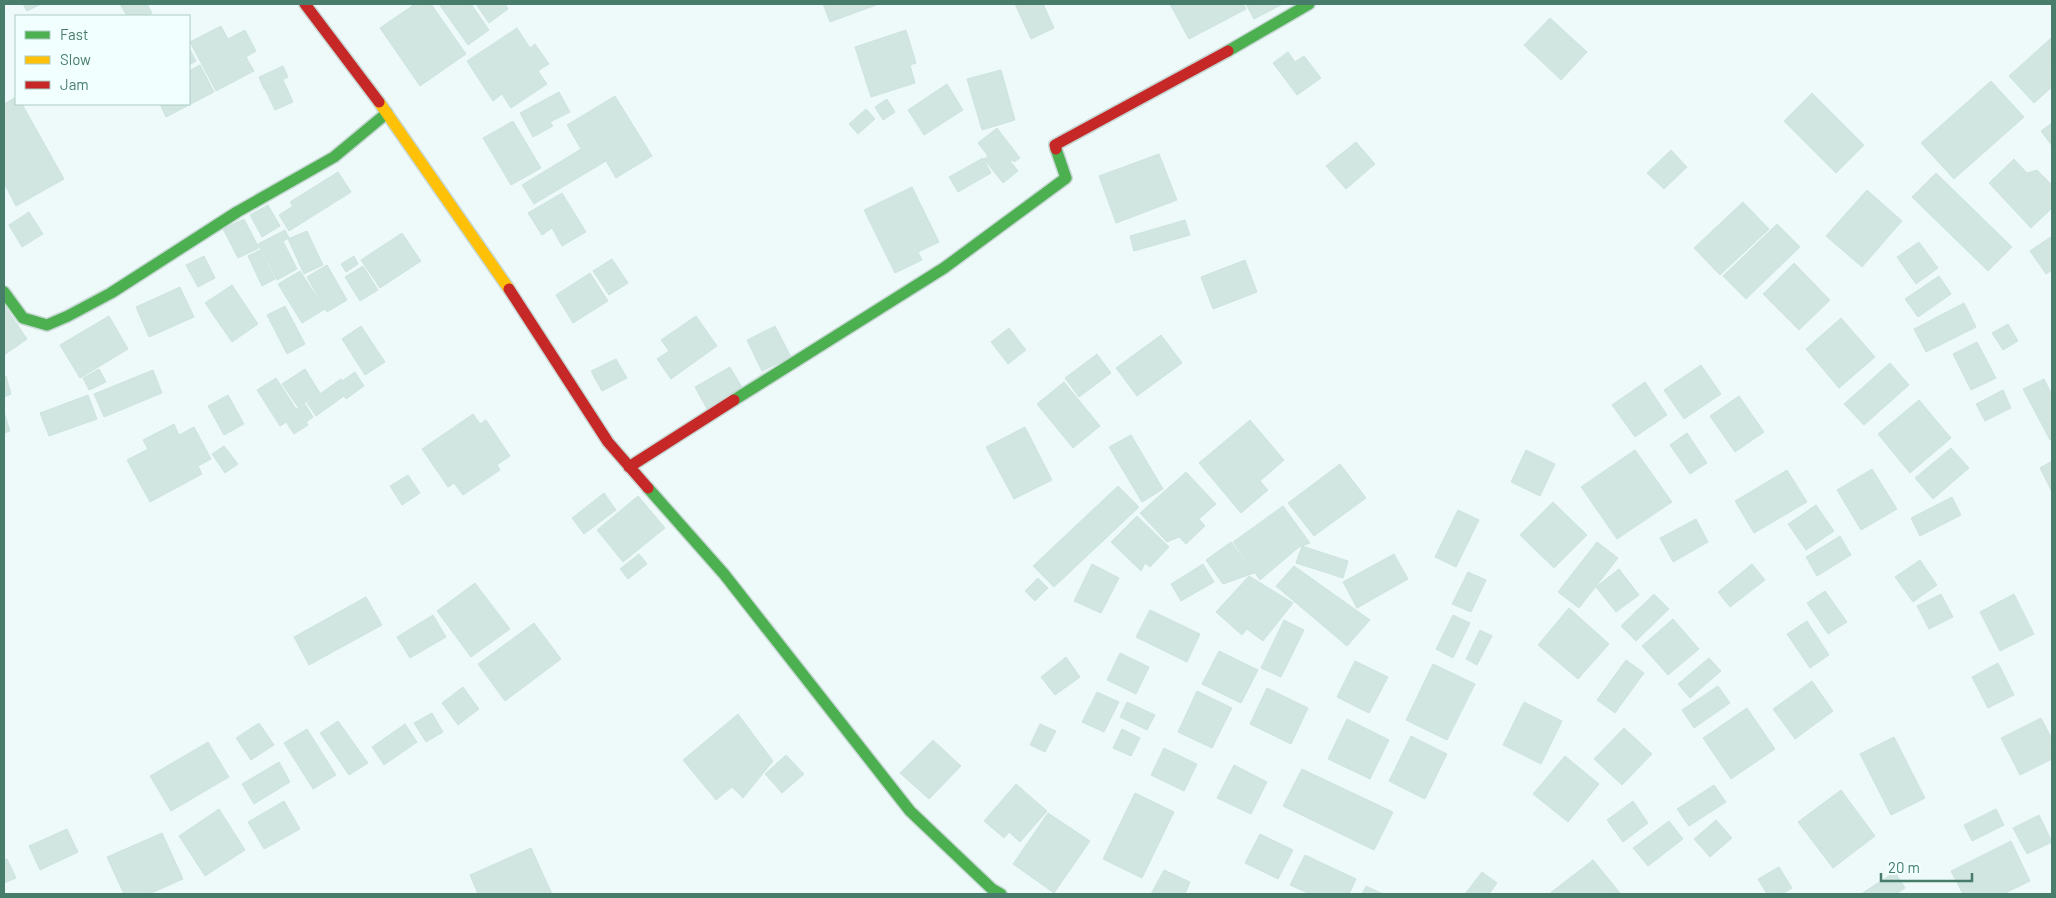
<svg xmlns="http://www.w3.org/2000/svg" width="2056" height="898" font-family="Barlow,sans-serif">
<rect width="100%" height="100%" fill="#edfaf9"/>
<path fill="#d1e5e1" stroke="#cee4df" d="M23 4H41L27 11Z
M120 4H147L152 13 146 16H127Z
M415 4H431L466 54 420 86 380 28Z
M439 4H471L489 30 468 45Z
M476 4H505L508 9 489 23Z
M823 4H875L876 5 830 22Z
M1015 4H1043L1054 28 1031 39Z
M1170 4H1243L1246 9 1189 39Z
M1246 4H1280L1281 5 1254 19Z
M1550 18 1587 52 1561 80 1524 45Z
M221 26 228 39 245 30 256 51 246 57 254 71 216 91 190 42Z
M517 28 530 48 535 44 549 64 538 71 547 84 511 108 502 94 493 101 467 61Z
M906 30 916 63 910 65 915 83 871 97 855 47Z
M2051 38 2052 87 2034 103 2009 76Z
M189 48 196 61 189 65Z
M1288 52 1295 62 1304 56 1321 78 1297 95 1273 63Z
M200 65 214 92 166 117 160 104H189V71Z
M283 66 288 77 264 89 259 77Z
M1001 70 1015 120 982 130 967 79Z
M283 80 293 102 275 110 265 89Z
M1991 81 2024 117 1954 179 1921 143Z
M947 84 963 110 924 135 908 110Z
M559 92 570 112 550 122 553 126 533 137 520 113Z
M1812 93 1864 145 1836 173 1784 121Z
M615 96 652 156 616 178 606 161 534 204 522 185 581 149 567 125Z
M16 97V104H22L64 179 16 206 4 183V104Z
M887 99 895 112 883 120 875 107Z
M866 109 875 119 858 134 849 124Z
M513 121 541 168 511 185 483 138Z
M2052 123V146L2041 131Z
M997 128 1020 158 1014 162 1013 160 1010 161 1018 171 1003 183 984 159 988 156 978 143Z
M1356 142 1375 164 1346 189 1326 166Z
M1671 150 1687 167 1664 189 1647 173Z
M1159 154 1177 200 1116 223 1099 176Z
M983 158 991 173 958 192 949 177Z
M2014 159 2027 173 2037 170 2052 185V208L2031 228 1989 183Z
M338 172 351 192 289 231 279 215 293 206 290 202Z
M1936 173 2012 247 1988 271 1912 197Z
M912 187 939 242 918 252 922 260 895 273 864 210Z
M1867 190 1902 221 1862 267 1826 236Z
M562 193 586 232 562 246 552 228 542 235 528 213Z
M1743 202 1769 229 1720 275 1694 248Z
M268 205 280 226 262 237 250 215Z
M29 212 43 234 22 247 9 225Z
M244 219 259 248 238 258 223 229Z
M1185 220 1190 235 1134 251 1130 236Z
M1777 224 1800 247 1746 299 1723 276Z
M285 230 289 238 283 241 297 269 277 280 258 244Z
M307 231 323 265 304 274 288 239Z
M402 233 421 261 380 288 361 260Z
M2052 236V270L2046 274 2030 251Z
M1919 242 1938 268 1916 284 1897 257Z
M260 250 275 279 262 286 248 256Z
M204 256 215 278 198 287 186 265Z
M354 256 358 264 346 272 341 264Z
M612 259 628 283 609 295 593 271Z
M1245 260 1257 292 1213 309 1201 277Z
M1794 263 1830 300 1799 330 1763 294Z
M327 265 347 300 327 312 307 277Z
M363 266 378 290 360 301 345 277Z
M300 271 325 309 302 323 278 284Z
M590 273 608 301 573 323 556 295Z
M1939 276 1951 294 1918 317 1905 299Z
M232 285 258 324 232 342 205 303Z
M180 287 194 317 149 337 136 307Z
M1964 303 1976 327 1926 352 1914 329Z
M4 305 27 339 4 355Z
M285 306 305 344 287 354 267 315Z
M109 316 128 349 80 378 60 345Z
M696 316 717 346 671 379 657 359 669 351 661 340Z
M1841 318 1875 357 1839 388 1806 349Z
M2008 324 2018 341 2003 350 1992 333Z
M361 326 385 362 365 375 342 339Z
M775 326 791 357 762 371 747 340Z
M1009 328 1026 350 1008 364 991 342Z
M1161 335 1182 363 1137 396 1116 368Z
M1977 342 1996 378 1971 390 1953 354Z
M1097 354 1111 373 1079 397 1065 378Z
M616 359 627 378 602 391 591 371Z
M1890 363 1909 385 1864 425 1844 404Z
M1701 365 1721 394 1684 419 1664 390Z
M730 367 743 389 707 409 695 387Z
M99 369 106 382 89 390 83 378Z
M305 369 320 393 298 407 282 384Z
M153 370 162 393 104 417 94 394Z
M355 372 364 386 346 399 344 396 316 416 307 403 341 379 342 381Z
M6 376 11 394 4 397V377Z
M276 378 296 409 305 404 313 417 306 422 308 425 294 434 286 422 280 426 257 390Z
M2044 379 2052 395V439L2050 440 2023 389Z
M1064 382 1100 426 1073 448 1037 404Z
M1645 382 1667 415 1635 437 1612 405Z
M2003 390 2011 408 1985 421 1976 404Z
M88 395 97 419 49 436 40 413Z
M228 395 244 424 224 435 208 406Z
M1739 396 1764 432 1735 452 1710 416Z
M1919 400 1951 438 1910 473 1878 434Z
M4 412 10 431 4 433Z
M473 414 480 424 486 420 510 456 497 465 500 470 463 495 454 483 448 487 422 449Z
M1250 420 1284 460 1260 481 1268 490 1241 513 1199 463Z
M174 424 179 435 194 427 211 459 198 466 202 474 150 502 127 460 148 449 143 440Z
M1025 427 1052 480 1014 499 986 447Z
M1687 433 1707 463 1690 474 1670 445Z
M1131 435 1163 489 1142 502 1109 447Z
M224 446 238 464 225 473 212 454Z
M1951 448 1969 468 1933 499 1915 478Z
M1526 450 1555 464 1540 496 1511 482Z
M1635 450 1672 502 1617 539 1581 487Z
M2052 461V492L2040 468Z
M1340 464 1366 498 1314 536 1288 503Z
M1872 469 1897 509 1861 530 1837 490Z
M1787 470 1807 502 1754 533 1735 501Z
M1186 472 1216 504 1199 519 1205 526 1186 544 1179 537 1167 542 1140 513Z
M408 475 420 493 402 505 390 486Z
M1118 486 1139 507 1054 587 1033 566Z
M604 493 616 510 584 534 572 518Z
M638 496 665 528 623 562 597 530Z
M1952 497 1961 515 1920 536 1911 518Z
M1553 502 1587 535 1554 568 1520 535Z
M1816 505 1834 531 1806 550 1788 524Z
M1283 506 1310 543 1299 547 1260 580 1233 542Z
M1458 510 1479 520 1456 567 1435 557Z
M1137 516 1169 547 1150 567 1145 563 1141 571 1111 542Z
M1696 519 1708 542 1673 562 1660 538Z
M1840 536 1851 555 1817 576 1806 557Z
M1231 542 1254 573 1223 584 1206 560Z
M1597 542 1618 558 1579 608 1558 592Z
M1302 546 1348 561 1343 578 1296 563Z
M639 554 647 564 628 579 620 569Z
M1394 554 1408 579 1357 608 1343 582Z
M1920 560 1937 585 1913 602 1895 577Z
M1092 564 1119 578 1101 613 1074 601Z
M1203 564 1214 582 1181 601 1171 584Z
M1752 564 1765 580 1730 607 1718 592Z
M1294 566 1370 620 1347 646 1276 586Z
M1619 569 1639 595 1616 612 1596 587Z
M1468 572 1486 580 1471 612 1452 604Z
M1249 576 1293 603 1263 641 1247 629 1242 635 1216 612Z
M1038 578 1048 588 1035 601 1025 591Z
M475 583 510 629 471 657 437 611Z
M1825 591 1847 622 1828 634 1807 603Z
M1654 594 1669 609 1636 641 1621 626Z
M1941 594 1953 617 1929 629 1917 606Z
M2014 594 2034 634 2000 651 1980 612Z
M366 597 382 625 309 665 294 637Z
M1569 608 1609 644 1578 679 1538 645Z
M1150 610 1200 634 1187 662 1136 637Z
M433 615 446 637 410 658 397 637Z
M1453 615 1470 623 1453 658 1436 649Z
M1673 619 1699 649 1668 675 1642 646Z
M1284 620 1304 630 1281 677 1261 668Z
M1807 621 1829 655 1810 668 1787 634Z
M534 623 561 659 505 701 478 664Z
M1480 630 1492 636 1477 665 1466 659Z
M1219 651 1258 670 1241 703 1202 684Z
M1120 653 1149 667 1136 694 1107 680Z
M1066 657 1080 677 1055 695 1041 677Z
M1709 658 1721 671 1690 698 1678 684Z
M1626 660 1644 673 1615 713 1597 700Z
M1355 661 1388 677 1369 713 1337 697Z
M1998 663 2014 695 1988 708 1972 677Z
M1433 664 1475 684 1447 740 1406 720Z
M1812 681 1833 711 1795 739 1773 709Z
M1718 686 1730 703 1694 728 1682 710Z
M463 687 479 709 458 725 442 703Z
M1267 688 1308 708 1291 744 1250 724Z
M1197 691 1232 708 1212 748 1178 732Z
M1097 692 1119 702 1104 732 1082 722Z
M1127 702 1155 715 1147 730 1120 717Z
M1524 702 1562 721 1541 764 1503 745Z
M1747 708 1775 749 1731 779 1703 738Z
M432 713 443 732 426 742 414 723Z
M738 714 773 761 743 798 732 787 716 800 683 760Z
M2041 718 2052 739V759L2020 775 2001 738Z
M1347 719 1389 740 1370 779 1328 759Z
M338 721 368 763 349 775 320 733Z
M259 723 274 745 251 760 236 738Z
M405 724 417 742 384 765 372 747Z
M1040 724 1056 731 1045 752 1030 745Z
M1624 728 1652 754 1622 785 1594 759Z
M307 729 336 775 313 789 284 743Z
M1122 729 1140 738 1131 756 1113 748Z
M1411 736 1447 754 1425 799 1389 781Z
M1894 737 1925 798 1891 815 1860 754Z
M933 740 961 766 929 799 900 773Z
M208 742 229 777 171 811 150 776Z
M1164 748 1197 764 1184 791 1151 775Z
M786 755 804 774 782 793 765 774Z
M1565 756 1599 784 1568 822 1533 794Z
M279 762 290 782 254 804 242 784Z
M1234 765 1267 782 1251 814 1217 798Z
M1302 769 1393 812 1374 850 1283 806Z
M1016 784 1047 811 1020 842 1009 832 1004 838 984 821Z
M1714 785 1726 802 1689 826 1677 809Z
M1841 790 1875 836 1833 868 1798 822Z
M1135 793 1174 812 1142 878 1103 859Z
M284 801 300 829 264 849 248 822Z
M1633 801 1648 823 1623 842 1607 820Z
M219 809 245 850 205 876 179 836Z
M1996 809 2004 825 1972 841 1964 825Z
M1048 813 1090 841 1054 893 1013 864Z
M2039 815 2052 842 2027 854 2013 828Z
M1716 820 1732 838 1710 857 1694 839Z
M1669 821 1683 839 1648 866 1633 848Z
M67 829 78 852 40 870 29 846Z
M162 833 183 879 149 894H124L107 857Z
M1260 834 1293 850 1278 879 1245 863Z
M2011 841 2030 881 2003 894H1963L1951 871Z
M531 848 552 894H478L470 875Z
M1305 855 1356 879 1349 894H1310L1290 885Z
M7 859 16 878 4 883V860Z
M1593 860 1620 893 1618 894H1549Z
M1779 867 1792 888 1782 894H1767L1758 879Z
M1164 870 1190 882 1185 894H1151Z
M1482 872 1497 883 1489 894H1465Z
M1895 872 1905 888 1896 894H1861Z
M1366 886 1383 894H1362Z"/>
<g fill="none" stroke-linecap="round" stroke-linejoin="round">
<defs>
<path id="fast" d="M1228 51 1309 4
M4 292 23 318 47 325 68 316 111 293 237 212 334 157 387 113
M734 400 944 268 1066 178 1056 149
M648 488 724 574 910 811 992 889 1001 894"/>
<path id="slow" d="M379 102 509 289"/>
<path id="jam" d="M305 4 379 102
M1056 149 1055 145 1228 51
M509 289 608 442 648 488
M629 467 734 400"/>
</defs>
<use href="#fast" stroke="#c6d7d4" stroke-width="14"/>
<use href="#slow" stroke="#c6d7d4" stroke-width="14"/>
<use href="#jam" stroke="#c6d7d4" stroke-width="14"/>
<use href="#fast" stroke="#4caf50" stroke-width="11"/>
<use href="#slow" stroke="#ffc107" stroke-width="11"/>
<use href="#jam" stroke="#c62828" stroke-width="11"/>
</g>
<rect width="2056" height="898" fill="none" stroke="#487d6c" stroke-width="10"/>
<rect x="15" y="15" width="175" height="90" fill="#f1fffe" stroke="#adcbc4"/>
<rect x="25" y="31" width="25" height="8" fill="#4caf50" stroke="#adcbc4"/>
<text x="60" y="40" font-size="15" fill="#487d6c">Fast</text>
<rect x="25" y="56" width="25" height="8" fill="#ffc107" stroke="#adcbc4"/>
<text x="60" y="65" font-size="15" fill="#487d6c">Slow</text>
<rect x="25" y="81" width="25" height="8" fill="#c62828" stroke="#adcbc4"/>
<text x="60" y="90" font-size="15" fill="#487d6c">Jam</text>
<path d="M1881 873v8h91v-8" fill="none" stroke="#487d6c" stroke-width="2.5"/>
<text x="1888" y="873" font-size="15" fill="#487d6c" stroke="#f1fffe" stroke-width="4" paint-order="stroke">20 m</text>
</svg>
